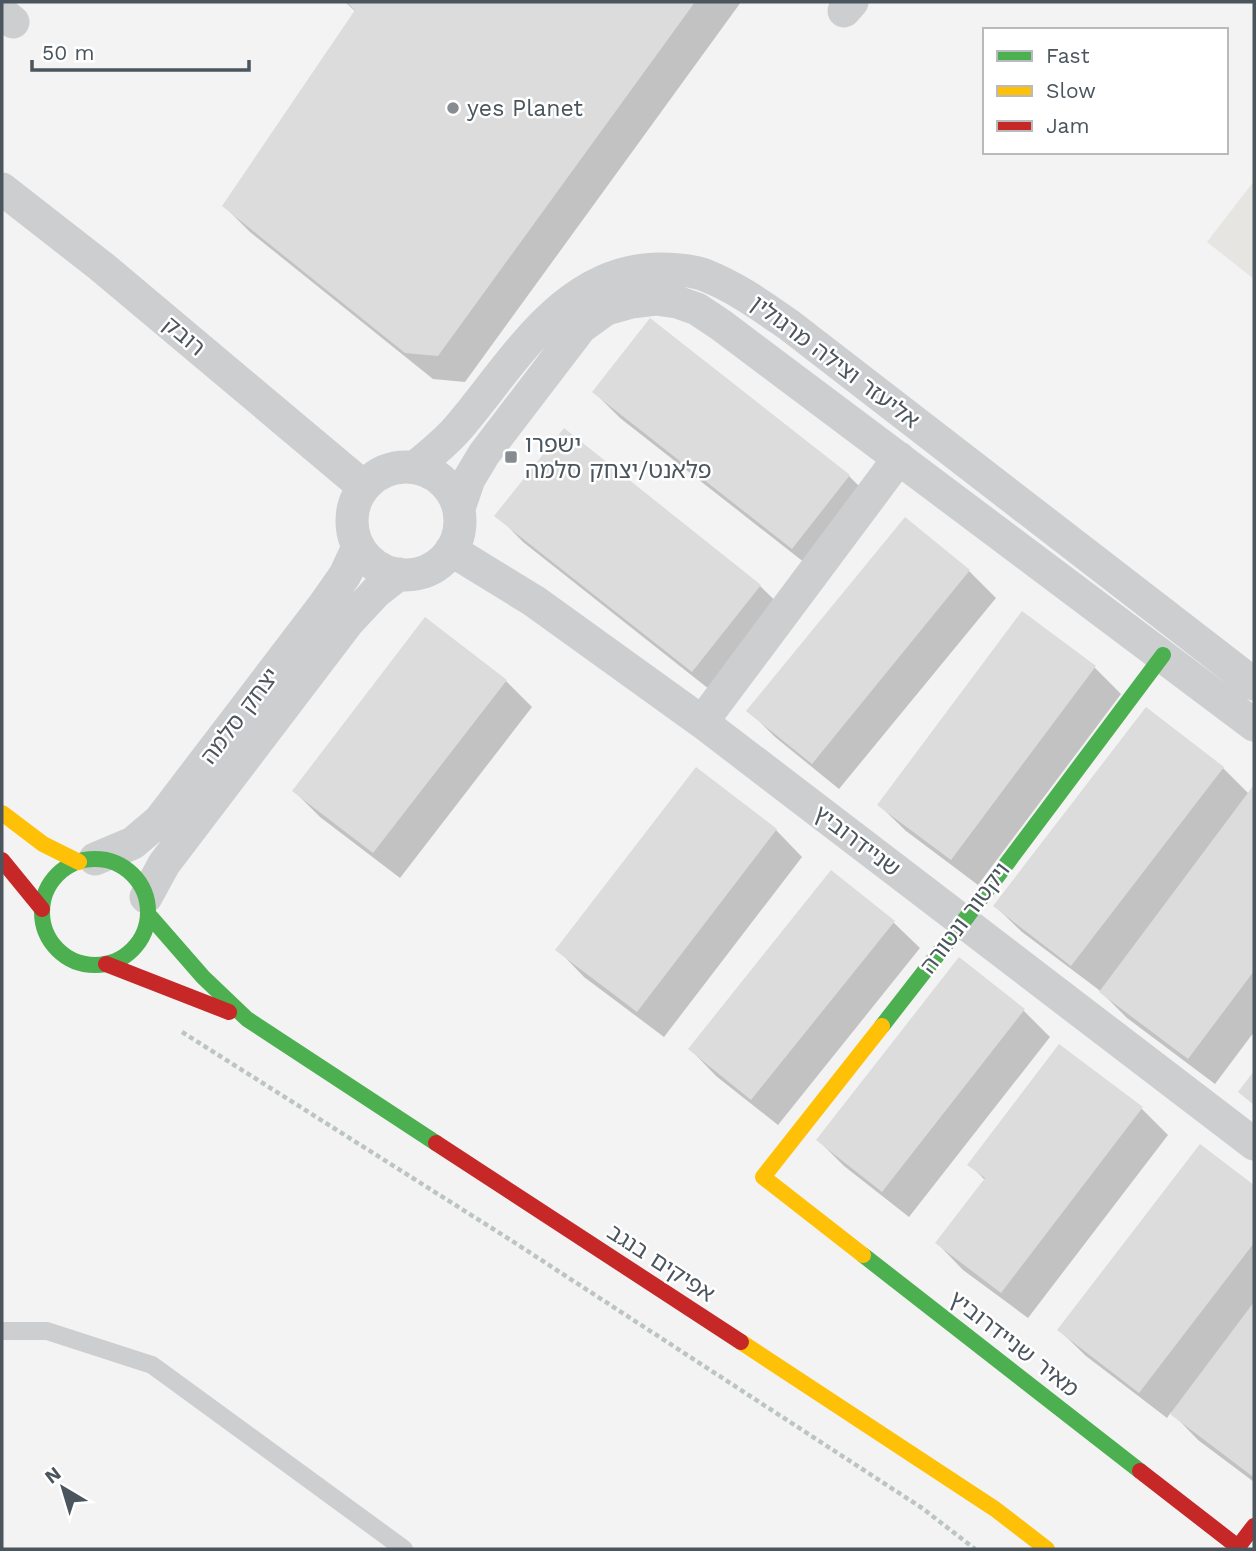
<svg xmlns="http://www.w3.org/2000/svg" width="1256" height="1551" font-family="'Work Sans','Noto Sans Hebrew',sans-serif">
<rect width="100%" height="100%" fill="#f3f3f3"/>
<path fill="#e6e5e2" d="M1254 181V279L1207 242Z"/>
<path fill="#0003" d="M345 2H741L465 382 433 379 250 232 224 206 356 12Z
M594 392 849 476 875 502 819 574 620 418Z
M564 431 760 586 787 612 719 697 523 542 497 515Z
M905 519 969 571 996 598 839 789 775 737 748 710Z
M1023 614 1095 668 1121 694 978 885 906 831 879 805Z
M506 681 532 707 400 878 320 817 294 791Z
M1223 768 1249 794 1254 789V1032L1215 1084 1127 1018 1099 990 1022 932 995 906Z
M696 769 776 830 802 857 664 1037 584 977 558 950Z
M893 922 920 948 778 1125 716 1076 690 1049Z
M959 960 1024 1011 1050 1037 909 1217 844 1166 818 1140Z
M1060 1046 1142 1109 1168 1135 1028 1318 963 1270 937 1243 985 1180 970 1165Z
M1200 1146 1254 1187V1482L1198 1440 1171 1412 1167 1418 1086 1356 1059 1330Z"/>
<path fill="#dcdcdd" d="M346 2H695L438 356 405 353 222 206 355 10Z
M650 318 850 475 792 549 592 392Z
M564 428 761 585 692 672 494 516Z
M905 517 970 570 812 764 746 711Z
M1022 611 1096 666 951 860 877 805Z
M425 617 507 680 373 853 292 791Z
M1146 707 1224 767 1071 966 993 906Z
M696 767 777 829 637 1012 555 950Z
M1253 786 1254 971 1188 1059 1099 992Z
M831 870 895 921 751 1100 688 1049Z
M959 957 1025 1009 882 1192 816 1140Z
M1059 1044 1143 1107 1001 1293 935 1243 985 1178 967 1165Z
M1254 1071V1105L1238 1092Z
M1200 1144 1254 1185V1243L1139 1393 1057 1330Z
M1254 1302V1472L1252 1476 1170 1414Z"/>
<g fill="none" stroke-linecap="round" stroke-linejoin="round">
<path stroke="#bcc5c2" stroke-width="4.5" stroke-dasharray="5 3.5" stroke-linecap="butt" d="M182 1032 509 1239 922 1508 975 1549"/>
<path stroke="#cdced0" stroke-width="18" d="M2 1331H47L152 1365 404 1549"/>
<path stroke="#cdced0" stroke-width="33" d="M844 11 852 2
M2 13 13 22
M2 189 102 267 364 487
M415 467C430 455 445 443 458 428 513 364 564 269 660 269 675 269 693 270 707 276 737 288 763 307 789 325L1254 684
M352 521a54 54 0 1 1 108 0a54 54 0 1 1-108 0Z
M459 508 469 479 484 454 581 327 606 309 631 302 656 299 677 302 697 309 721 325 1254 725
M451 550 534 601 702 722 1254 1144
M702 722 899 458
M95 859 133 843 160 820 324 605 345 575 358 547
M146 897 164 864 348 622 376 592 399 574"/>
<path stroke="#4caf50" stroke-width="16" d="M42 912a53 53 0 1 1 106 0a53 53 0 1 1-106 0Z
M148 914 203 977 247 1019 436 1143
M882 1026 963 922 1163 655
M863 1255 1140 1471"/>
<path stroke="#ffc107" stroke-width="16" d="M2 813 43 844 79 862
M863 1255 763 1177 882 1026
M741 1342 995 1509 1047 1549"/>
<path stroke="#c62828" stroke-width="16" d="M2 860 42 909
M106 964 229 1012
M436 1143 741 1342
M1140 1471 1238 1547 1254 1526"/>
</g>
<g fill="#868c92" stroke="#fff" stroke-width="2.5">
<circle cx="453" cy="108" r="7"/>
<rect x="504" y="450" width="14" height="14" rx="3.5"/>
</g>
<g text-anchor="middle" dominant-baseline="central" stroke-width="5" stroke-linejoin="round" paint-order="stroke">
<g font-size="23" fill="#4b555d" stroke="#fff" text-anchor="start">
<text x="467" y="108">yes Planet</text>
<text x="525" y="444">ישפרו<tspan x="525" dy="26">פלאנט/יצחק סלמה</tspan></text>
</g>
<g font-size="23" fill="#4b555d" stroke="#fff">
<text transform="translate(184 336) rotate(40)">רובק</text>
<text transform="translate(835 362) rotate(37)">אליעזר וצילה מרגולין</text>
<text transform="translate(240 716) rotate(-53)">יצחק סלמה</text>
<text transform="translate(857 841) rotate(37)">שניידרוביץ</text>
<text transform="translate(965 918) rotate(-53)">ויקטור ונטורה</text>
<text transform="translate(661 1263) rotate(33)">אפיקים בנגב</text>
<text transform="translate(1014 1344) rotate(38)">מאיר שניידרוביץ</text>
</g>
</g>
<rect width="1256" height="1551" fill="none" stroke="#4b555d" stroke-width="7"/>
<rect x="983" y="28" width="245" height="126" fill="#ffffff" stroke="#b7bbbe" stroke-width="2"/>
<rect x="997" y="51" width="35" height="10" fill="#4caf50" stroke="#b7bbbe" stroke-width="2"/>
<text x="1046" y="63" font-size="21" fill="#4b555d">Fast</text>
<rect x="997" y="86" width="35" height="10" fill="#ffc107" stroke="#b7bbbe" stroke-width="2"/>
<text x="1046" y="98" font-size="21" fill="#4b555d">Slow</text>
<rect x="997" y="121" width="35" height="10" fill="#c62828" stroke="#b7bbbe" stroke-width="2"/>
<text x="1046" y="133" font-size="21" fill="#4b555d">Jam</text>
<g transform="translate(63 1488) rotate(322)" stroke="#ffffff" stroke-width="5" paint-order="stroke">
<path d="M0-5L12 26L0 18L-12 26Z" fill="#4b555d"/>
<text y="-10" font-size="19" font-weight="bold" text-anchor="middle" fill="#4b555d">N</text>
</g>
<path d="M32 60v10h217v-10" fill="none" stroke="#4b555d" stroke-width="3.5"/>
<text x="42" y="60" font-size="21" fill="#4b555d" stroke="#ffffff" stroke-width="5" paint-order="stroke">50 m</text>
</svg>
